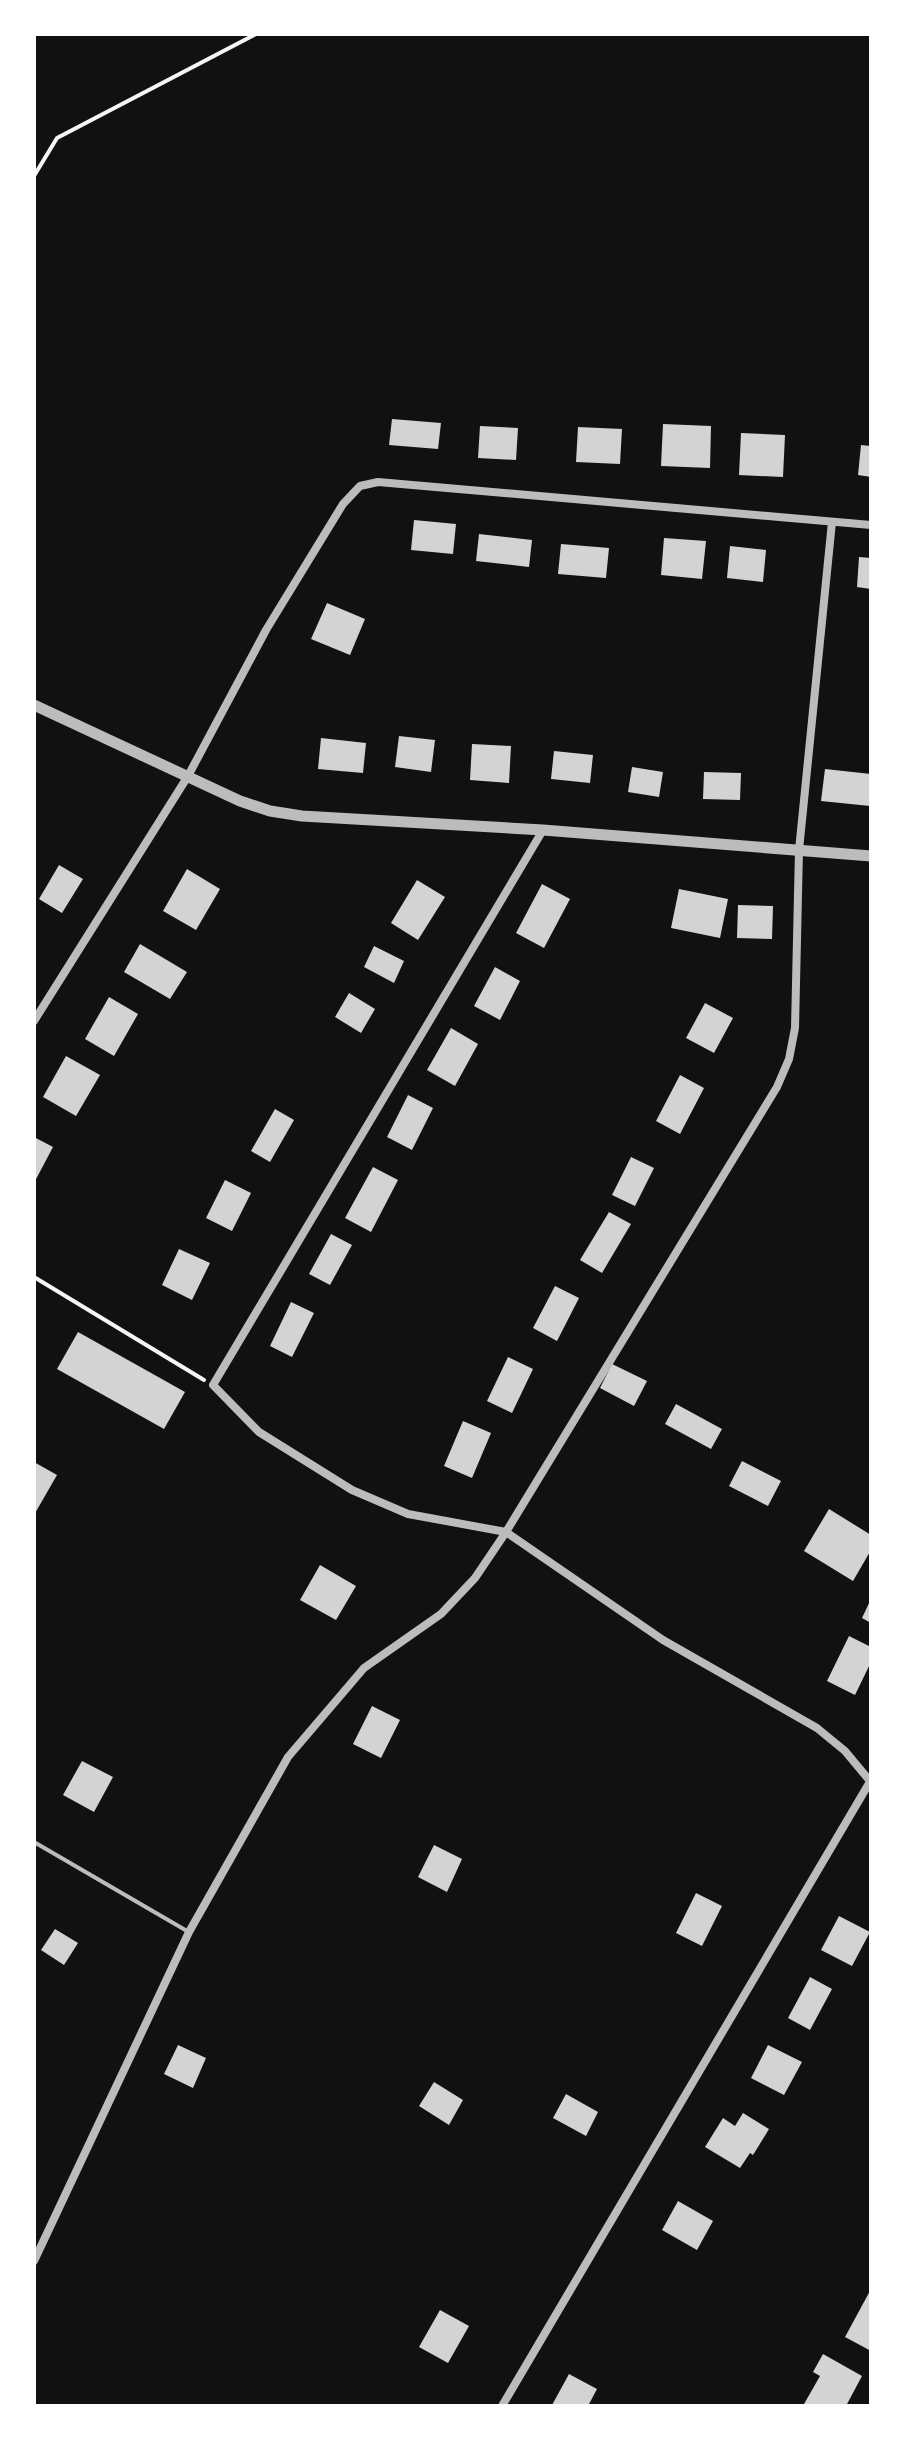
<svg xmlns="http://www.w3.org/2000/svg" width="905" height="2440" font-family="'DM Sans',sans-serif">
<rect width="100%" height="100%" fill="#111"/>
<path fill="#d3d3d3" d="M392 419 441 423 438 449 389 445Z
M663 424 711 426 710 468 661 466Z
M480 426 518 428 516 460 478 458Z
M578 427 622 429 620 464 576 462Z
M741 433 785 435 783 477 739 475Z
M861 445 871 446V477L858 475Z
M414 520 456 524 453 554 411 550Z
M479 534 532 540 529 567 476 561Z
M664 538 706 541 702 579 661 575Z
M561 544 609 548 606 578 558 574Z
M730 546 766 550 763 582 727 578Z
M859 557 871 558V589L857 587Z
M327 603 365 619 350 655 311 639Z
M399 736 435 740 431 772 395 767Z
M321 738 366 743 363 773 318 769Z
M472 744 511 746 509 783 470 780Z
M554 751 593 755 590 783 551 779Z
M632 767 663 772 659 797 628 792Z
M825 769 871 774 870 806 821 801Z
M704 772 741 773 740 800 703 799Z
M59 865 83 879 62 913 39 899Z
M187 869 220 889 196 930 163 911Z
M417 880 445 897 418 940 391 923Z
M542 884 570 899 544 948 516 933Z
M679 889 728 899 720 938 671 928Z
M738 905 773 906 772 939 737 938Z
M140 944 187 972 170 999 124 972Z
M374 946 404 961 394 983 364 967Z
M495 967 520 981 500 1020 474 1006Z
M349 993 375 1009 361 1033 335 1017Z
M109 997 138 1014 114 1056 85 1039Z
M705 1003 733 1018 714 1053 686 1038Z
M451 1028 478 1044 455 1086 427 1070Z
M66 1056 100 1075 76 1116 43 1097Z
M680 1075 704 1088 680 1134 656 1121Z
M408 1095 433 1108 412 1150 387 1137Z
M275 1109 294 1120 270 1162 251 1151Z
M34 1137 53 1147 34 1183Z
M631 1157 654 1168 635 1206 612 1195Z
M373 1167 398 1180 371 1232 345 1218Z
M225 1180 251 1193 232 1231 206 1218Z
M609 1212 631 1224 602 1273 580 1260Z
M331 1234 352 1245 330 1285 309 1274Z
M179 1249 210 1263 192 1300 162 1285Z
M555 1286 579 1298 557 1341 533 1328Z
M291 1302 314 1313 292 1357 270 1346Z
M78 1332 185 1392 164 1429 57 1369Z
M508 1357 533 1369 512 1413 487 1401Z
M612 1364 647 1381 634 1406 600 1388Z
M676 1404 722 1429 711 1449 665 1424Z
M463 1421 491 1433 472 1478 444 1466Z
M742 1461 781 1481 768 1506 729 1486Z
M34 1462 57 1475 34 1515Z
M829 1509 871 1535V1550L853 1581 804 1551Z
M320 1565 356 1586 336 1620 300 1600Z
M871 1599V1623L862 1618Z
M849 1636 871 1647V1662L855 1695 827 1681Z
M372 1706 400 1720 381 1758 353 1744Z
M82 1761 113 1777 94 1812 63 1795Z
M434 1845 462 1859 447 1892 418 1877Z
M696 1893 722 1906 702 1946 676 1933Z
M839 1916 870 1932 852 1966 821 1950Z
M55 1929 78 1943 64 1965 41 1950Z
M810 1977 832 1989 810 2030 788 2018Z
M178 2045 206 2058 193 2088 164 2074Z
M768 2045 802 2062 784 2095 751 2078Z
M434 2082 463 2100 449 2125 419 2106Z
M566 2094 598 2112 586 2136 553 2118Z
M743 2113 769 2129 753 2155 750 2153 740 2168 705 2147 723 2118 735 2126Z
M678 2201 713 2221 697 2250 662 2230Z
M871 2289V2351L845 2337Z
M440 2310 469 2326 448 2363 419 2347Z
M823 2354 862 2376 846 2406H808L804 2404 820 2376 813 2372Z
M569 2374 597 2389 588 2406 552 2405Z"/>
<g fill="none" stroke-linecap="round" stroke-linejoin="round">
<path stroke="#f5f5f5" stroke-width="4" d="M34 176 57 138 256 34
M34 1277 204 1380"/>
<path stroke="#bcbcbc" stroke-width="4" d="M34 1842 187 1931"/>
<path stroke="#bcbcbc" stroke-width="8" d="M543 830 213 1385 259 1432 352 1490 408 1514 506 1532 777 1087 789 1059 795 1028 799 850 832 522
M34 1021 188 776 266 630 343 504 360 486 378 482 871 525
M34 2261 189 1932 288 1757 364 1668 441 1614 475 1578 506 1532 663 1640 817 1728 845 1751 870 1781
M502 2406 871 1780"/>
<path stroke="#bcbcbc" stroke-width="11" d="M34 705 240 801 270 811 302 816 543 830 871 856"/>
</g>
<rect width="905" height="2440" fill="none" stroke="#ffffff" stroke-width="72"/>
</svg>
